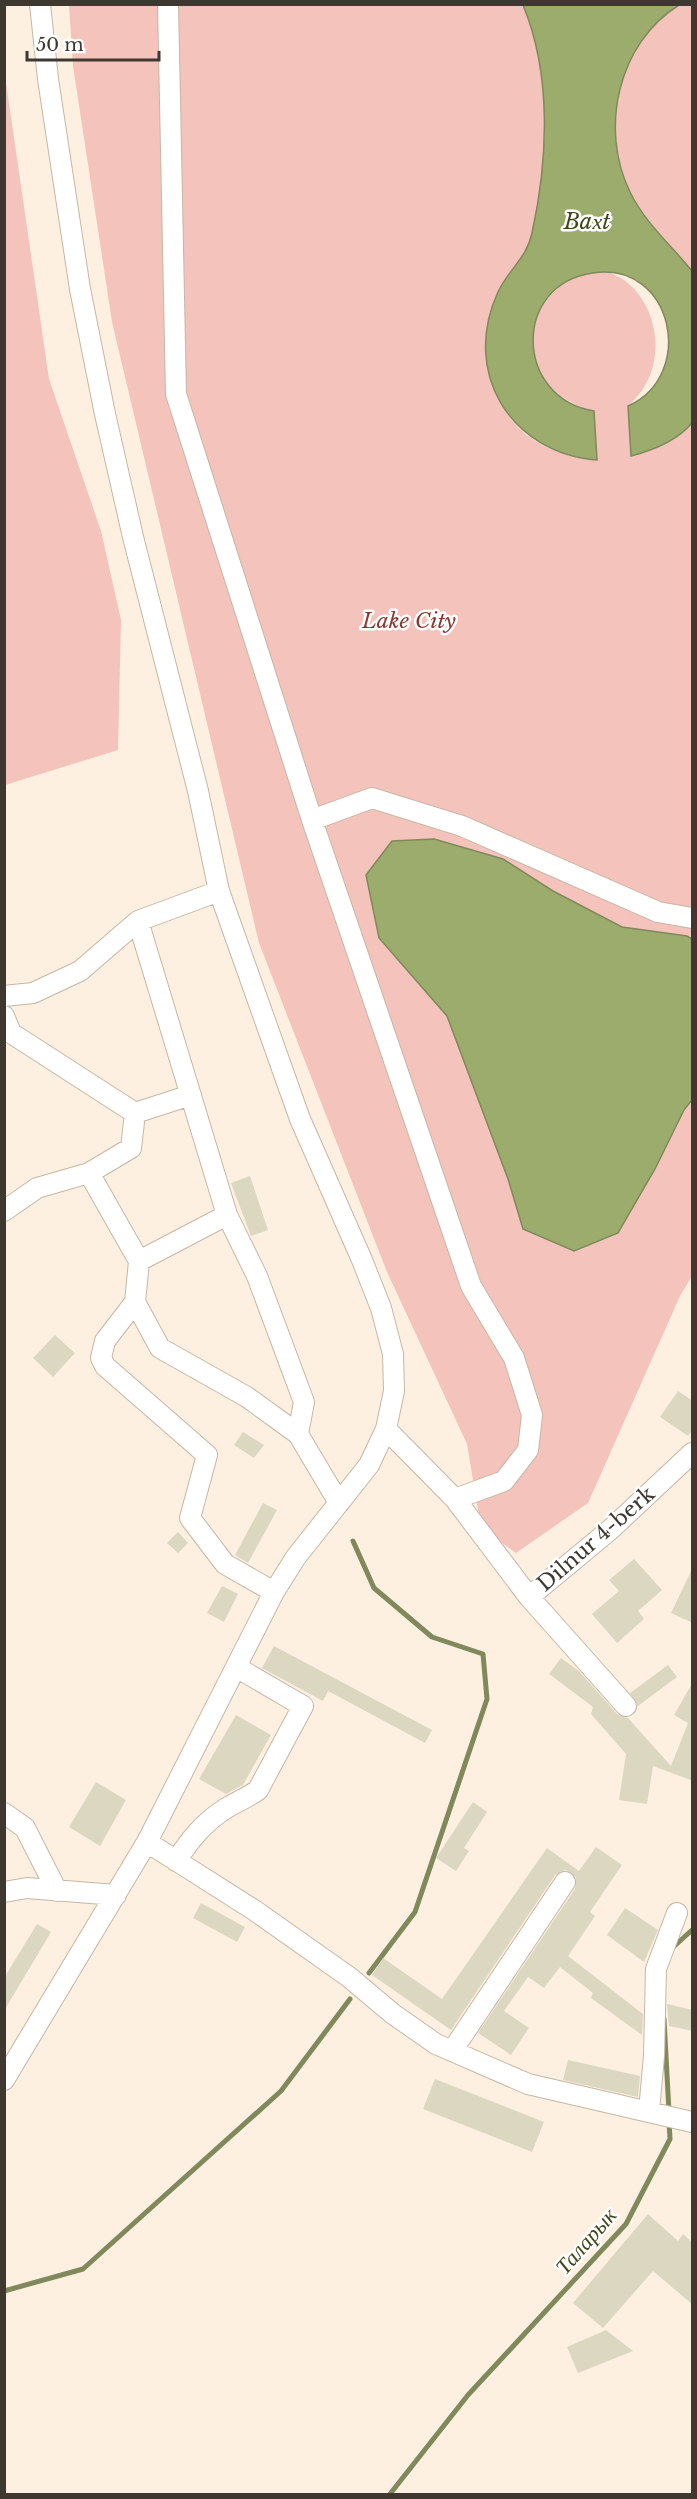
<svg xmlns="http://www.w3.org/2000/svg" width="697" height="2499" font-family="'Libre Baskerville',serif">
<rect width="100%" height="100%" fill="#fdf0e0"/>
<path fill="#f4c3bc" d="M69 5H523C552 74 548 161 532 234 527 258 507 271 498 293 476 342 486 409 534 440 550 451 570 456 589 460L586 409C559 399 538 382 534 352 530 330 537 308 553 293 623 221 697 346 628 406L631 456 671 441 692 423V939L687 936 622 927 553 891 503 859 379 938 447 1016 508 1179 523 1229 617 1233 655 1169 684 1110 692 1100V1276L680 1296 588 1503 516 1553 481 1528 467 1444 387 1272 259 943 112 322 73 66Z
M679 5H692V271C671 245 645 223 630 192 599 129 618 43 679 5Z
M4 69 49 379 101 531 121 620 118 750 5 785Z"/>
<path fill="#9bac6d" stroke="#7f895b" stroke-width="1.5" d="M523 5H679C618 43 599 129 630 192 645 223 671 245 692 271V423C677 441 654 450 631 456L628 406C697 375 673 261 593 273 512 284 514 398 594 411L597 460C510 453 461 372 498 292 508 270 527 258 532 233 548 160 552 75 523 5Z
M434 839 503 859 553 891 622 927 687 936 692 939V1100L684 1110 655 1169 618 1233 574 1251 523 1229 508 1179 447 1016 379 938 366 875 392 841Z"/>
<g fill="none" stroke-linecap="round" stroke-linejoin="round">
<path stroke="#7f895b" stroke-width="5" d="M353 1541 374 1588 432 1637 483 1654 487 1699 415 1912 369 1973
M670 1950 692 1930
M664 2019 669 2112
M4 2291 83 2269 281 2091 350 1999
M390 2494 468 2395 626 2224 670 2139 669 2121"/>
</g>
<path fill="#dcd7c0" d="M250 1176 268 1230 251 1236 231 1183Z
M55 1335 75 1353 53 1377 33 1358Z
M678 1391 693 1401V1429L688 1436 660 1417Z
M243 1432 264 1445 254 1458 234 1445Z
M263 1503 277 1510 248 1563 235 1555Z
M178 1532 188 1543 178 1553 167 1543Z
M634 1559 662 1590 638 1611 644 1619 617 1643 592 1614 619 1591 609 1580Z
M693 1567V1623L671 1613Z
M222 1586 238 1594 224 1622 207 1613Z
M274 1646 432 1730 425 1743 328 1691 323 1701 262 1668Z
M561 1658 579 1671 617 1714 628 1718 671 1766 688 1723 674 1715 693 1682V1781L653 1766 647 1804 619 1800 626 1754 591 1714 593 1707 549 1674Z
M668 1665 677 1677 638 1706 630 1693Z
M236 1715 271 1735 243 1785 226 1794 199 1779Z
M96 1782 126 1800 100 1846 69 1827Z
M473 1802 487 1812 464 1848 469 1851 456 1871 436 1858Z
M596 1847 622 1865 590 1912 595 1916 568 1956 643 2014 642 2035 591 1998 593 1993 560 1967 544 1988 528 1977 504 2011 529 2028 511 2055 478 2033 575 1889 576 1877 566 1870 555 1875 451 2030 372 1975 383 1958 442 1999 547 1848 579 1871Z
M201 1903 245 1927 237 1942 193 1918Z
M625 1908 658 1930 644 1962 607 1935Z
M37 1924 51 1932 4 2011V1978Z
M667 2004 693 2010V2031L669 2026Z
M568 2060 640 2076 638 2097 563 2080Z
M435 2079 544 2122 532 2152 423 2109Z
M648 2214 678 2241 683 2234 693 2243V2305L653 2271 603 2328 573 2303Z
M606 2330 633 2351 578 2373 567 2347Z"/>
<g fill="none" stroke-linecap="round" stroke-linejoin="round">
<defs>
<path id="minor" d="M168 4 176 394 312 820 471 1286 514 1358 532 1415 528 1450 504 1481 455 1499
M312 820 372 798 462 826 658 912 692 918
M219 891 138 921 227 1215 257 1276 304 1402 298 1434
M4 996 33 993 80 971 138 921
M4 1016 11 1033 135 1113 131 1148 89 1173 139 1261 135 1302 105 1341 101 1358 105 1366 207 1455 190 1518 225 1564 274 1592
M135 1113 191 1095
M4 1211 37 1188 89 1173
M139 1261 227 1215
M135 1302 160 1348 247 1397 298 1434 339 1503
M386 1429 455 1499 529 1597 611 1529 692 1453
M529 1597 626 1706
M4 1813 25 1828 57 1891
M147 1842 254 1910 349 1977 393 2014 436 2044 528 2084 692 2122
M176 1861C190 1840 203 1823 225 1809 236 1802 247 1798 258 1790L303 1706 236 1667
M4 1892 27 1888 116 1895
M452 2051 565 1882
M4 2080 147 1842 274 1592 296 1557 369 1465 386 1429 394 1391 393 1354 381 1308 362 1260 300 1119 219 891 198 791 133 537 105 414 80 289 48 79 40 4
M649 2111 654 2056 656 1969 677 1913"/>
</defs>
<use href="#minor" stroke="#c6b7a4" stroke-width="22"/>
<use href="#minor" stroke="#fff" stroke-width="20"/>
</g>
<g text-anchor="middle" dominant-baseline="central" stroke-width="5" stroke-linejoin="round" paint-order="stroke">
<g font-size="21" font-style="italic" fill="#8d3831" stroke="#fff">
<text x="409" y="621">Lake City</text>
</g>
<g font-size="21" fill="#3e3830" stroke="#fff">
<text transform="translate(596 1539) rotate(-41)">Dilnur 4-berk</text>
</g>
<g font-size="22" font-style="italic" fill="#3d4718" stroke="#fff">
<text x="587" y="221">Baхt</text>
<text transform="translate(586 2241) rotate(-49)">Таларык</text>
</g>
</g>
<rect width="697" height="2499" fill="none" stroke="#3e3830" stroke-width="12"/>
<path d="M27 51v9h132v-9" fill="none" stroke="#3e3830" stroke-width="3"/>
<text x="36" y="51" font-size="18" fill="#3e3830" stroke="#ffffff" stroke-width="4.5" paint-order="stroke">50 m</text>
</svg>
